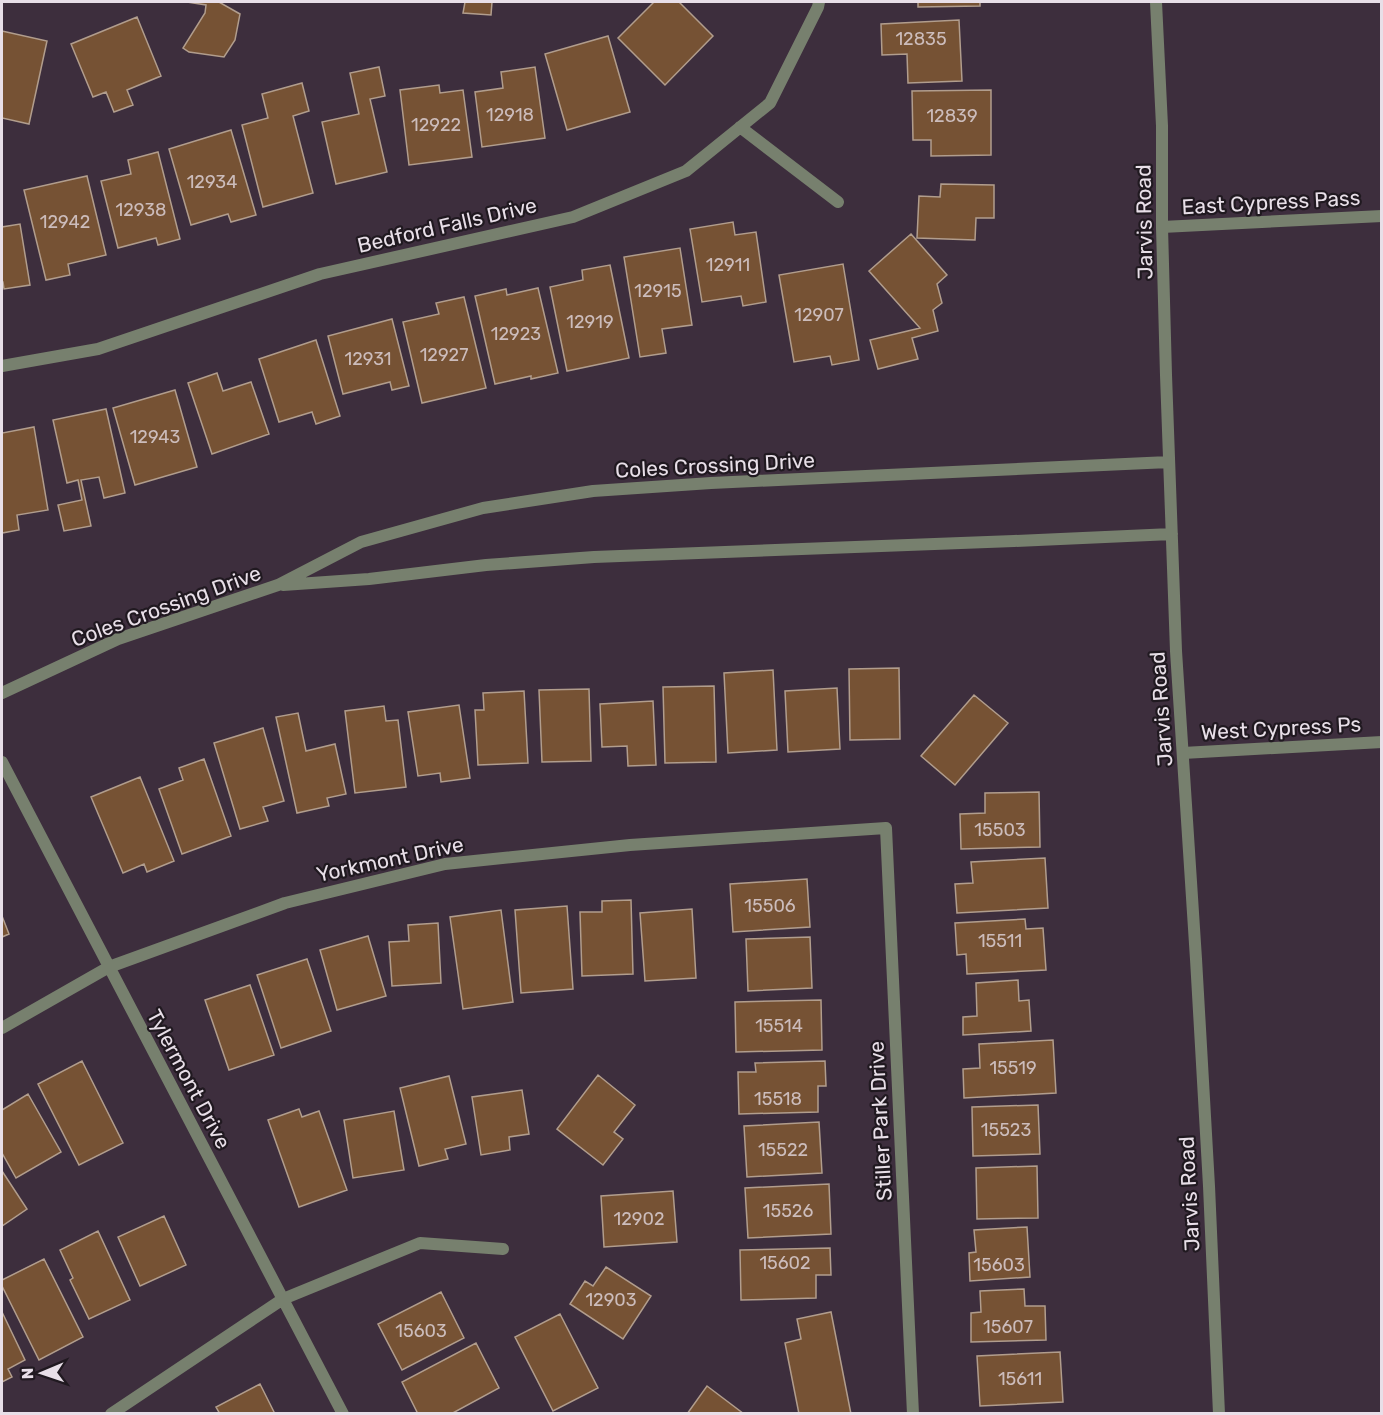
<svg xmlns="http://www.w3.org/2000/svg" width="1383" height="1415" font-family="Rubik,sans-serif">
<rect width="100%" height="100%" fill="#3d2e3d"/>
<path fill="#765234" stroke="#b19d8d" stroke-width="1.5" d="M187 2H219L240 14 235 40 224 57 189 52 183 48 205 13 206 5Z
M465 2H492L491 15 463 13Z
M654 2H679L713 36 665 85 618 38Z
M918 2H980V6L918 7Z
M137 17 161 76 127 90 133 105 114 112 106 92 93 97 71 44Z
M959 20 962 81 908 83 907 54 882 55 881 24Z
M2 31 47 41 29 124 2 118Z
M608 36 630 112 567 130 545 54Z
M379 67 385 96 370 99 387 172 336 184 322 122 359 114 350 73Z
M535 67 545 138 482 147 475 92 503 88 501 72Z
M302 83 309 111 293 116 313 193 263 207 242 125 268 118 262 94Z
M439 85 440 93 463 90 472 157 409 165 400 90Z
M991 90V155L931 156V140H913L912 91Z
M231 130 256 215 231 222 228 214 191 225 169 149Z
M158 152 180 239 158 245 156 238 118 248 101 181 131 174 128 160Z
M87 176 106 255 68 264 70 275 46 280 24 190Z
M941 184 994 185V218H976L975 240 917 238 919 196 940 197Z
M733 222 735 235 756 232 766 302 743 306 741 296 702 302 690 229Z
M20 224 30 285 4 289 3 282H2V227Z
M911 234 947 275 937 284 942 303 933 310 938 331 912 338 918 359 878 369 870 340 920 328 869 271Z
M680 248 692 325 662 329 666 353 640 357 624 257Z
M843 264 859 360 832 365 830 356 794 362 779 275Z
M610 265 629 358 567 371 550 287 583 280 582 270Z
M538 288 558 373 531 379V376L495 384 475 296 506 289 507 295Z
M464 297 486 388 422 403 403 322 439 314 436 303Z
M392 319 409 386 392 390 390 382 343 394 328 336Z
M316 340 340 416 316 424 312 412 279 422 259 359Z
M217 373 223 391 251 382 269 434 212 454 188 383Z
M175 390 197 467 135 485 113 408Z
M106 409 125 493 104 498 99 477 81 480 91 526 64 531 58 505 82 500 78 480 67 483 53 420Z
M34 427 48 510 17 515 19 530 2 533V433Z
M899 668 900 739 850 740 849 669Z
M773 670 777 750 728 753 724 673Z
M714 686 716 762 665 763 663 687Z
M837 688 840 749 788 752 785 691Z
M589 689 591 761 542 762 539 690Z
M524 691 528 763 478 765 475 710H484L483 693Z
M974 695 1008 723 955 785 921 756Z
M653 701 656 765 628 766 627 746 602 747 600 704Z
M459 705 470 778 441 782 440 773 418 776 408 712Z
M384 706 386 721 398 720 406 787 355 793 345 711Z
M298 713 306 751 335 744 346 794 327 798 329 806 297 813 276 717Z
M263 728 284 801 263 807 268 821 240 829 214 743Z
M204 759 231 836 182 854 159 789 183 780 179 768Z
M140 777 174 861 147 872 144 864 123 873 91 797Z
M1039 792 1040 847 961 849 960 814 985 813V793Z
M1045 858 1048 908 957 913 955 884 973 883 971 862Z
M807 879 810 927 733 932 730 884Z
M631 900 633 974 582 976 580 912H602V901Z
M567 906 573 989 521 993 515 910Z
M692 909 696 978 645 981 640 913Z
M501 910 513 1002 463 1009 450 917Z
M2 916 9 934 2 937Z
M1025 919 1026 929 1043 928 1046 970 967 974 966 954 957 955 955 923Z
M438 923 441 983 392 986 389 942 409 941 408 925Z
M368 936 386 996 337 1010 320 950Z
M810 937 812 988 748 991 746 939Z
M307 959 331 1031 281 1048 257 975Z
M1018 980 1019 1001 1029 1000 1031 1031 963 1035V1017L977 1016 976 983Z
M250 985 274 1055 229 1070 205 1000Z
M821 1000 822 1050 736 1052 735 1002Z
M1053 1040 1056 1093 964 1098 963 1069 980 1068 979 1044Z
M82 1061 123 1143 79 1165 38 1084Z
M825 1061 826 1086H818V1112L739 1114 738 1072H756L755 1063Z
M598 1075 635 1105 614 1132 623 1139 603 1165 557 1129Z
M449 1076 466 1144 445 1149 448 1159 419 1166 400 1088Z
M522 1090 529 1134 509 1137 510 1150 481 1155 472 1097Z
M28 1094 61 1152 16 1178 2 1153V1110Z
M1038 1105 1040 1154 973 1156 972 1107Z
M299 1109 302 1117 319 1111 347 1190 299 1207 268 1120Z
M394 1111 404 1170 353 1178 344 1120Z
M819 1122 822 1173 747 1177 744 1126Z
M1037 1166 1038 1218 977 1219 976 1168Z
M2 1171 27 1209 2 1226Z
M829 1184 831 1234 748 1238 745 1188Z
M673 1191 677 1242 604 1247 601 1196Z
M164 1216 186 1265 140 1286 118 1237Z
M1027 1227 1030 1277 970 1281 969 1253 976 1252 974 1230Z
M98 1231 130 1300 89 1319 70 1280 73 1278 60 1250Z
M830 1248 831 1275H816V1298L741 1300 740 1250Z
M44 1259 83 1337 39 1360 2 1286V1280Z
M606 1267 651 1296 623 1339 570 1304 585 1281 593 1286Z
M1024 1289 1025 1306H1045L1046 1340 971 1342V1313L981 1312 980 1291Z
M441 1292 464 1338 402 1370 378 1324Z
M2 1312 25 1360 8 1369 12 1377 2 1382Z
M831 1312 851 1414H799L785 1343 801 1339 797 1319Z
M560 1314 598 1388 553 1411 515 1337Z
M476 1343 499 1388 451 1414H418L402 1382Z
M1060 1352 1063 1402 980 1406 977 1356Z
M260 1384 275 1414H220L216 1407Z
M707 1386 744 1414H687Z"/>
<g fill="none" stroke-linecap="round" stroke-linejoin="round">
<path stroke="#77806e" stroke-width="12" d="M740 127 838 202
M1162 227 1382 216
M2 366 98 349 320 274 573 217 686 171 770 103 818 7 819 2
M1183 753 1382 742
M2 762 343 1414
M2 1028 109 967 285 903 445 864 630 845 886 828 913 1414
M111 1414 283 1299 420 1243 503 1249"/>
<path stroke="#77806e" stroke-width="12" d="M1156 2 1162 126V227L1166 375 1176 651 1196 959 1209 1186 1219 1414
M283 585 369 579 486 565 594 557 1014 541 1172 534
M2 693 118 639 278 585 361 542 483 508 593 491 711 483 1169 462"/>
</g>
<g text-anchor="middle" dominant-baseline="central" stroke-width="4.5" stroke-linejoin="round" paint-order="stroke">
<g font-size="18" fill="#ccbcbb">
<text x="921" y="39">12835</text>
<text x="510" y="115">12918</text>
<text x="952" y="116">12839</text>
<text x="436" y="125">12922</text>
<text x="212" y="182">12934</text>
<text x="141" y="210">12938</text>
<text x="65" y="222">12942</text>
<text x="728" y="265">12911</text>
<text x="658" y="291">12915</text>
<text x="819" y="315">12907</text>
<text x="590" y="322">12919</text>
<text x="516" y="334">12923</text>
<text x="444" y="355">12927</text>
<text x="368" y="359">12931</text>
<text x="155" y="437">12943</text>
<text x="1000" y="830">15503</text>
<text x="770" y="906">15506</text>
<text x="1000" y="941">15511</text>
<text x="779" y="1026">15514</text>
<text x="1013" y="1068">15519</text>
<text x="778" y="1099">15518</text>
<text x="1006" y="1130">15523</text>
<text x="783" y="1150">15522</text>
<text x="788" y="1211">15526</text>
<text x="639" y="1219">12902</text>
<text x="785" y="1263">15602</text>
<text x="999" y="1265">15603</text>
<text x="611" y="1300">12903</text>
<text x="1008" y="1327">15607</text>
<text x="421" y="1331">15603</text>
<text x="1020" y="1379">15611</text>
</g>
<g font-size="21" fill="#e8dfe8" stroke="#201920">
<text transform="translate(1271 202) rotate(-3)">East Cypress Pass</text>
<text transform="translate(1144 222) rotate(-91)">Jarvis Road</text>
<text transform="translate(447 225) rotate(-13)">Bedford Falls Drive</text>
<text transform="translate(715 465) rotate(-3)">Coles Crossing Drive</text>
<text transform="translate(166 606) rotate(-20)">Coles Crossing Drive</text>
<text transform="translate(1161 709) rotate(-94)">Jarvis Road</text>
<text transform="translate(1281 728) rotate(-3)">West Cypress Ps</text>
<text transform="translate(390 859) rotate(-12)">Yorkmont Drive</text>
<text transform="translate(189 1079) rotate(62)">Tylermont Drive</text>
<text transform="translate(880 1121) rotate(-93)">Stiller Park Drive</text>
<text transform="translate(1189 1194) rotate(-93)">Jarvis Road</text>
</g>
</g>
<rect width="1383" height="1415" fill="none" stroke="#e8dfe8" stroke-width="6"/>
<g transform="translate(42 1373) rotate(268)" stroke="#201920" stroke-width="4.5" paint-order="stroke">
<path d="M0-4.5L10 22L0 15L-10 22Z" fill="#e8dfe8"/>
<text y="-9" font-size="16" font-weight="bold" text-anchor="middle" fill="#e8dfe8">N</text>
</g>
</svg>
